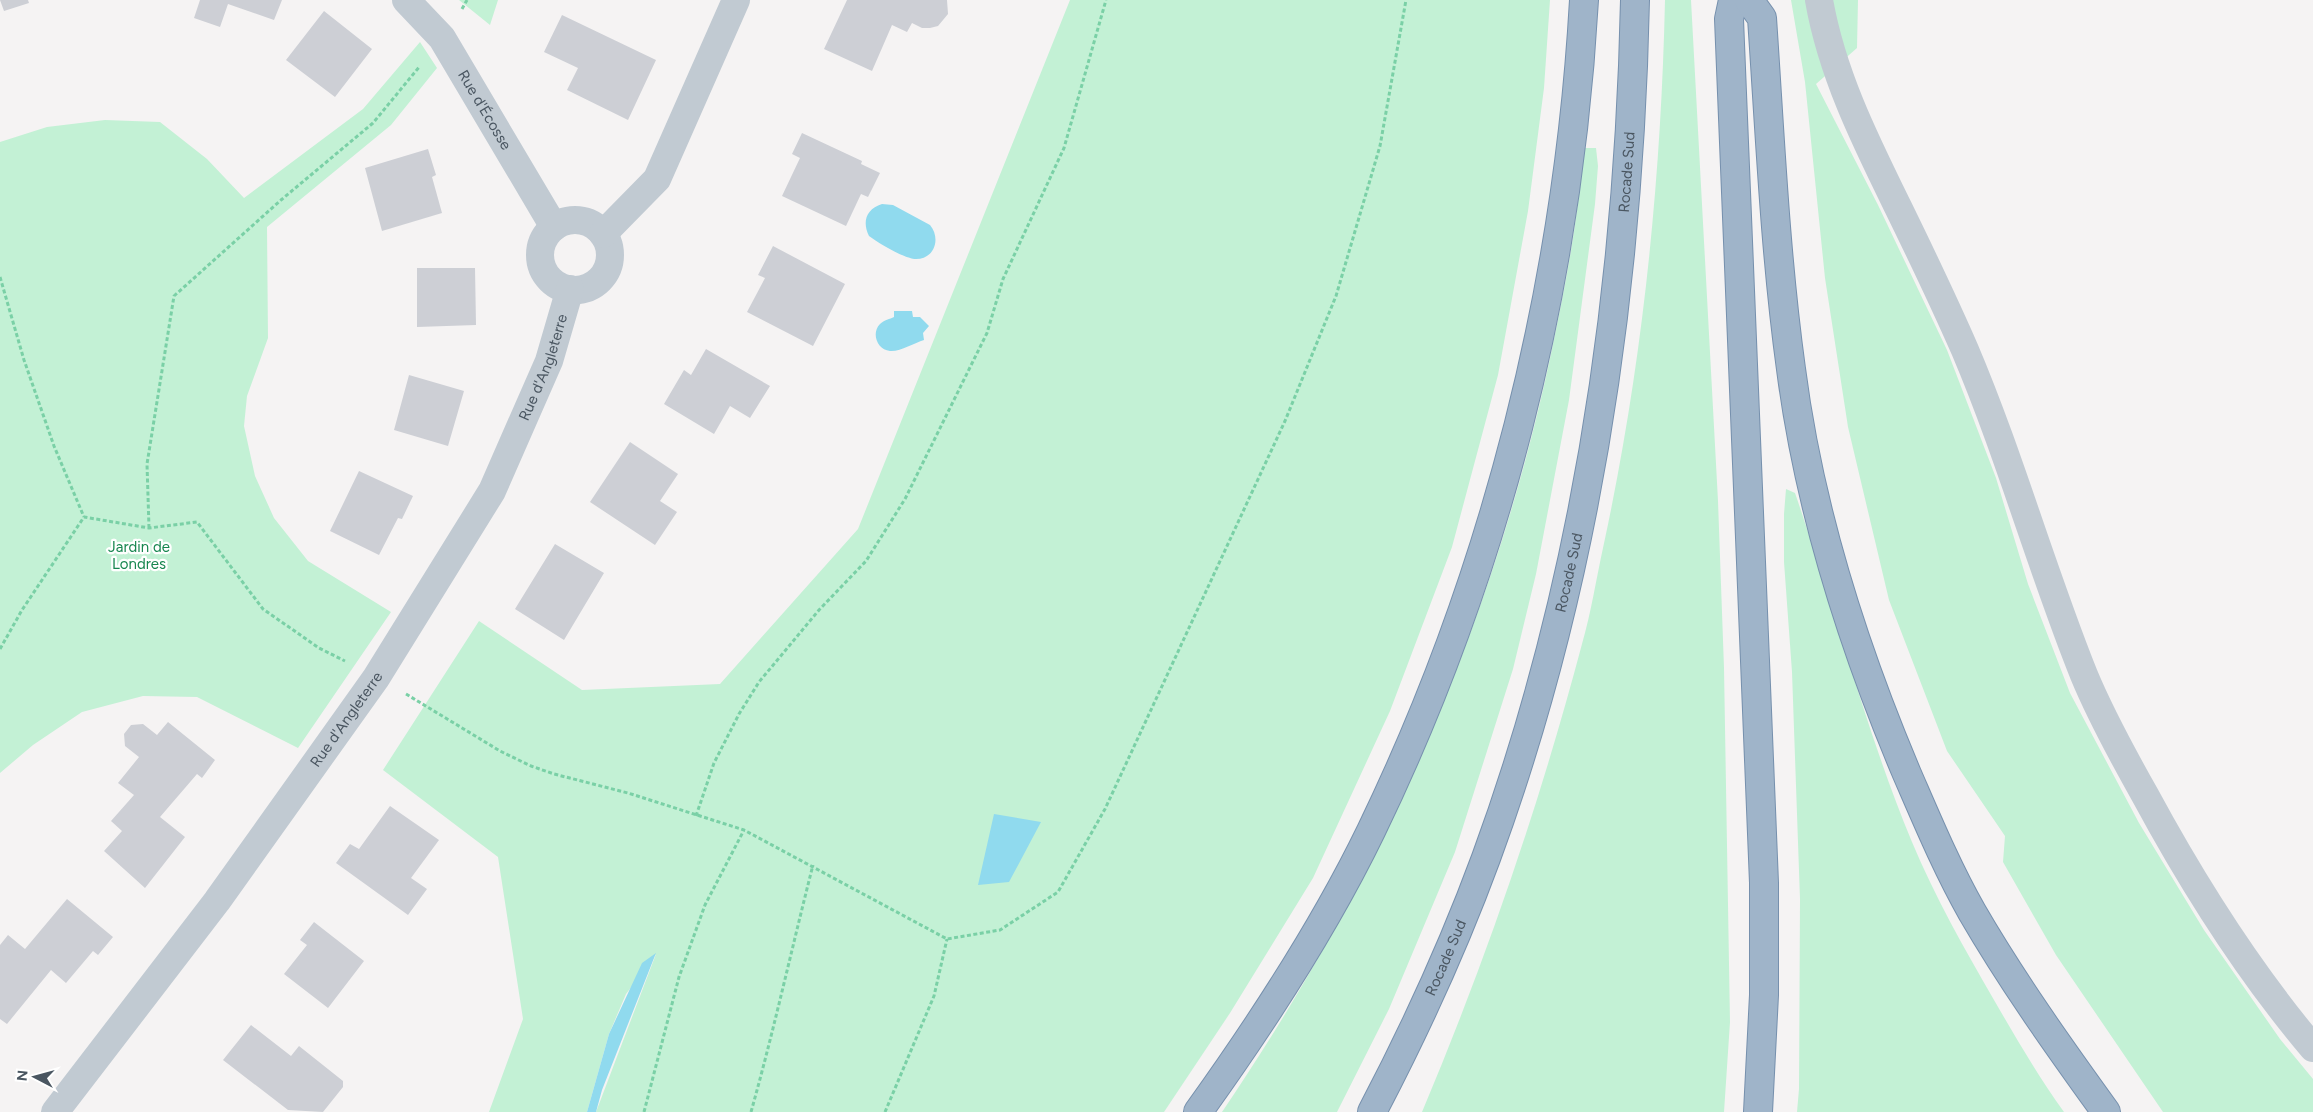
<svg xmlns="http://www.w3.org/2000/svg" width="2313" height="1112" font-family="Figtree,sans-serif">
<rect width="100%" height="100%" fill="#f5f3f3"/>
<path fill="#c3f1d5" d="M459 0H498L490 25Z
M1070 0H1550L1544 88 1528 211 1498 375 1452 547 1390 711 1313 878 1230 1013 1164 1112H596L656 954 626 994 609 1034 587 1112H489L523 1019 498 857 383 770 479 621 582 690 720 684 858 529Z
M1665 0H1691L1718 501 1724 668 1730 1022 1724 1112H1422C1486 960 1540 803 1582 644 1591 613 1596 580 1603 548 1642 368 1661 184 1665 0Z
M1791 0H1858L1857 48 1816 84 1878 205 1947 350 1996 478 2028 584 2070 693 2139 823 2204 930 2280 1039 2313 1079V1112H2163L2056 955 2003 862 2005 836 1947 751 1889 600 1848 427 1825 278 1805 82Z
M420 42 437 68 391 125 267 227 268 338 247 396 244 426 255 476 274 518 308 561 391 612 298 748 197 697 143 696 82 712 33 745 0 773V142L47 127 105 120 160 122 207 159 244 198 363 109Z
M1583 148H1596L1598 166 1595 204 1569 400 1536 574 1513 669 1455 852 1389 1009 1337 1112H1222C1379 881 1495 623 1552 349 1566 282 1579 216 1583 148Z
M1786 489 1795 493C1835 609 1865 729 1912 842 1935 897 1964 948 1994 1000 2016 1038 2038 1076 2064 1112H1797L1799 1089 1800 899 1792 672 1784 562V514Z"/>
<path fill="#90daee" d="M882 204 893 205 930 225C941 238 935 259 916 259 905 259 878 243 869 236 862 222 866 209 882 204Z
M894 311H912L913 317H920L929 326 923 333 924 340C914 343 900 352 890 351 877 350 871 333 880 324 884 320 890 319 894 317Z
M994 814 1041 822 1009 882 978 885Z
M656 953 602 1090 596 1112H587L609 1034 642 963Z"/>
<path fill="#cdcfd5" d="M0 0H28L29 3 4 11Z
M200 0H282L274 20 228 4 220 27 194 18Z
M847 0H947L948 14 938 26 930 28H922L912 23 907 32 892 25 872 71 824 49Z
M324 11 372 49 335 97 286 60Z
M562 15 656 60 628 120 567 90 578 68 544 52Z
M802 133 862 161 861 164 880 173 868 197 861 194 846 226 782 196 800 158 792 154Z
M428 149 436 175 432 177 442 213 382 231 365 168Z
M773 246 845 284 813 346 747 312 765 278 758 275Z
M417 268H475L476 325 417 327Z
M706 349 770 386 750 418 730 406 714 434 664 404 684 370 691 375Z
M409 375 464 391 448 446 394 430Z
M630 442 678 474 660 501 677 512 655 545 590 502Z
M359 471 413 496 402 519 398 518 379 555 330 531Z
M555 544 604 573 564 640 515 609Z
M168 722 215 760 202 778 197 774 160 817 185 837 145 888 104 851 122 831 111 821 134 795 118 783 139 757 125 746 124 734 131 725 143 724 157 735Z
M390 806 439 840 411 878 427 889 408 915 336 863 350 844 359 849Z
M67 899 113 937 98 955 93 951 66 983 51 970 7 1024 0 1019V945L8 935 25 949Z
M314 922 364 961 328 1008 284 974 307 945 300 940Z
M251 1025 291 1056 299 1046 343 1081V1087L323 1112 288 1110 223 1060Z"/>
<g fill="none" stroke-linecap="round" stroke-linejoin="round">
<defs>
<g id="trunk">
<path d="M1733 0 1729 19 1764 883V995L1758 1112"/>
<path d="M1749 0 1762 18C1770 135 1775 253 1791 369 1809 509 1852 644 1907 774 1927 820 1947 868 1972 912 2012 981 2059 1047 2106 1112"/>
<path d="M1198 1112C1262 1023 1323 930 1371 831 1496 573 1568 286 1584 0"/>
<path id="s3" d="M1372 1112C1415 1030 1454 945 1486 858 1586 586 1629 290 1635 0"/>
</g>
</defs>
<use href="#trunk" stroke="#7690ad" stroke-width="30"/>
<path stroke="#7ad0a6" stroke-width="3" stroke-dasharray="4 2.5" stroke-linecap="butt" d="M462 9 467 0
M0 277 24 360 54 446 84 517
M149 528 147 464 174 296 281 200 373 123 420 66
M0 649 22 610 84 517 149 528 197 522 263 609 319 648 345 661
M406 694 500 751 531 766 554 774 628 793 744 830 947 939 1000 930 1058 892 1105 809 1285 421 1336 296 1380 146 1406 0
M696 816 714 763 739 714 759 682 819 610 866 561 905 499 987 333 1003 279 1064 148 1106 0
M644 1112 679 977 705 905 744 830
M751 1112C774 1030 792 947 813 865
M885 1112 934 996 947 939"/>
<g stroke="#c1cad2" stroke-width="28">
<path id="s1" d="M406 0 442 38 554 227"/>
<path d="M1819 0C1832 74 1865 140 1898 207 1921 254 1944 302 1965 350 2010 456 2041 568 2084 675 2101 716 2123 756 2145 795 2193 884 2248 971 2313 1048"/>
<circle cx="575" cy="255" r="35"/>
<path d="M603 234 657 179 736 0"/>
<path id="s2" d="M55 1112 217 901 376 678 492 491 549 361 570 289"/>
</g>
<use href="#trunk" stroke="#9fb4c9" stroke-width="28"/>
</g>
<g text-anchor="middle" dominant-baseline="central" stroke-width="4.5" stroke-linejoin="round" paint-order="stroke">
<g font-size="15" fill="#4a5661" stroke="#fff">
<text stroke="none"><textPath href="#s1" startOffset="136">Rue d'Écosse</textPath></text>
<text stroke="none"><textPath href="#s3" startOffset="981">Rocade Sud</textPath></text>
<text stroke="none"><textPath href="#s2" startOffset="894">Rue d'Angleterre</textPath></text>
<text stroke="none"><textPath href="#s3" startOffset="576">Rocade Sud</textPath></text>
<text stroke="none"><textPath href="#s2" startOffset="489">Rue d'Angleterre</textPath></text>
<text stroke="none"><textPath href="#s3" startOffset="171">Rocade Sud</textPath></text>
</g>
<g font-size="15" fill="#17864f" stroke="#fff">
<text x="139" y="547">Jardin de<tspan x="139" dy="17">Londres</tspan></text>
</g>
</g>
<g transform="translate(35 1077) rotate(276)" stroke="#ffffff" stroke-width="4" paint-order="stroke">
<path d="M0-4L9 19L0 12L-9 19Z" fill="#4a5661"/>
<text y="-8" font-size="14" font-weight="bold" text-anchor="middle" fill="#4a5661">N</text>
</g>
</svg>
